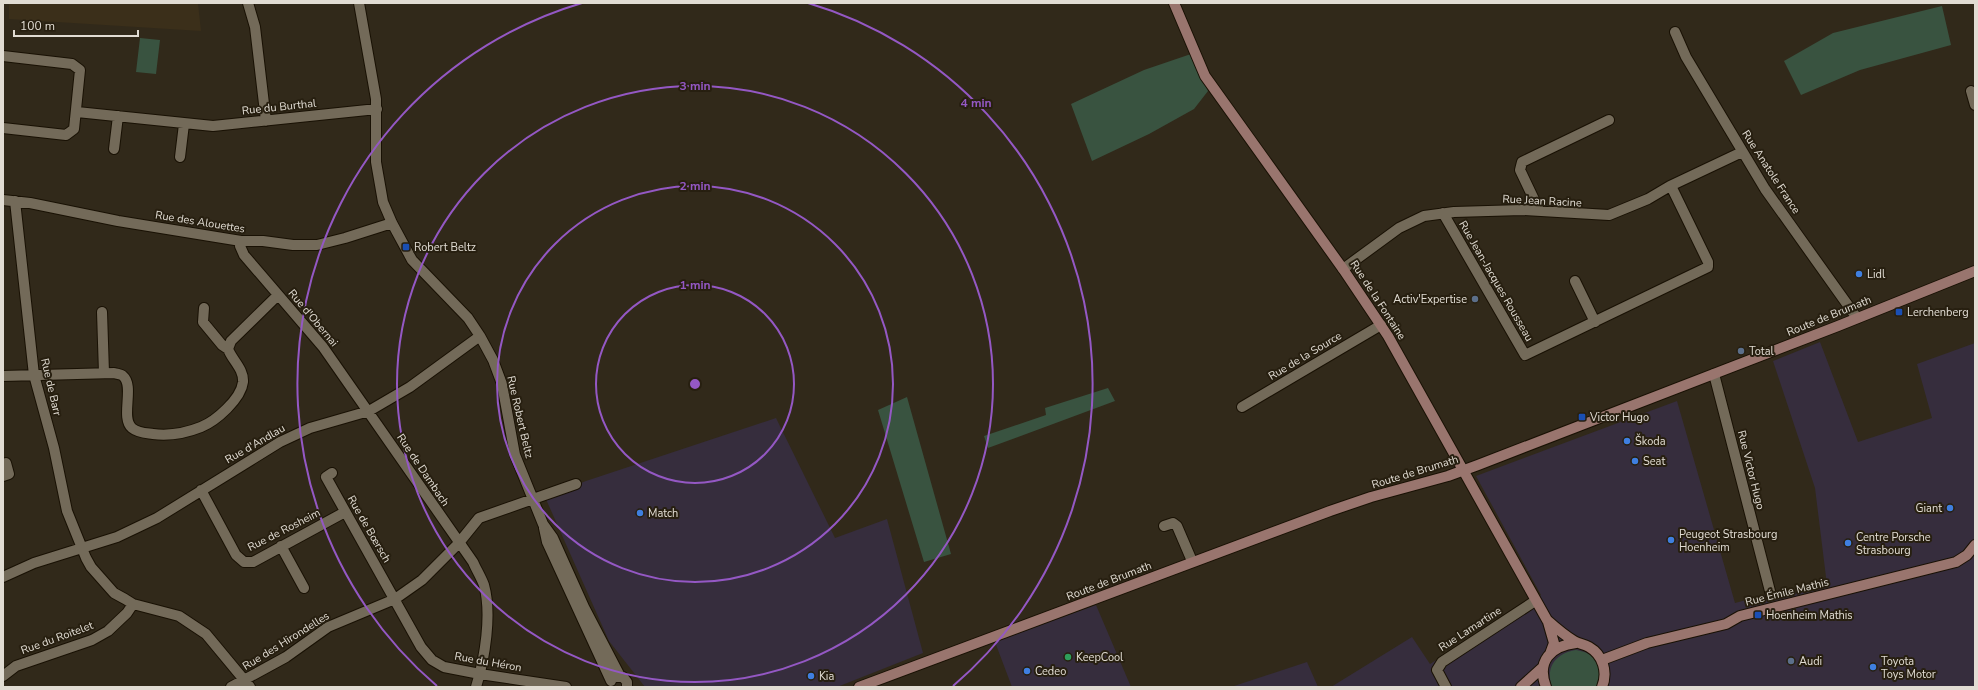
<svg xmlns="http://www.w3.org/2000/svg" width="1978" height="690" font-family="'Nunito Sans',sans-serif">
<rect width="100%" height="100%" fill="#31291a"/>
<path fill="#362d3d" d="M1820 342 1858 442 1932 418 1917 364 1975 343V687H1331L1412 637 1430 664 1541 595 1476 476 1677 401 1735 603 1765 595 1769 602 1774 600 1776 597 1827 585 1815 488 1773 361Z
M776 418 835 538 887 519 923 653 837 687H645L609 641 545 497 586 481Z
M1096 605 1131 687H1012L995 642Z
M1307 662 1318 687H1231Z"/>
<path fill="#3b2f1a" d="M9 3H198L201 31 9 19Z"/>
<path fill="#395340" d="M1942 6 1951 45 1860 70 1801 95 1784 61 1833 33Z
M140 38 160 40 156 74 136 72Z
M1191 54 1208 91 1194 109 1149 134 1092 161 1071 104 1144 70Z
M1108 388 1115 401 988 448 984 436 1046 415 1045 408Z
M907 397 951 554 924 562 878 410Z
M1576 650C1599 654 1602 666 1599 687H1552C1545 667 1556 653 1576 650Z"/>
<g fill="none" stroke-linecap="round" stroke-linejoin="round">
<defs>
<path id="street" d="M248 3 255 27 266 121
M359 3 376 99V162L383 202 392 223 412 260 468 318 480 336 493 360 502 384 515 455 543 524 553 538 584 607 620 676
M1675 32 1686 57 1765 189 1857 318
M3 56 72 64 80 70 74 129 66 135 3 128
M1971 91 1975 105
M77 112 213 126 377 109
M114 149 118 116
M180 157 184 124
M3 200 30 203 118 221 241 241H263L293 245H317L345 238 392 223
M15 201 34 375 54 448 67 511 86 558 91 567 114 593 125 599 133 604 179 616 206 634 250 687
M1539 210 1520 170 1522 162 1609 120
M1443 213 1525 355 1708 267V262L1671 186
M241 241 240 246 244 255 323 347 473 562C476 569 481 577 484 585 492 614 485 658 476 687
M1343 269 1399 228 1424 216 1454 212 1522 210 1609 215 1648 199 1670 186 1742 152
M1575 281 1595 322
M204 308 203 322 222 345 228 349
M102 312 104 373
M1714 374 1771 595
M3 376 114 373C117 374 121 374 123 376 135 386 120 418 132 428 138 433 146 433 153 434 169 436 186 433 201 427 216 421 241 399 243 382 244 369 232 360 228 349L231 341 278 295
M1242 407 1381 325
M332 473 326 477 421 647 432 660 444 667 480 674 566 687
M3 476 9 474 6 463
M201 490 236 555 244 562H253L345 512
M1164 526 1173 523 1177 526 1192 561
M544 528 547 542 611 681
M281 546 304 588
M3 577 34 563 117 537 157 518 280 442 310 428 369 411 410 387 480 336
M3 676 16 666 92 640 108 631 127 613 133 604
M615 677H623L627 682V687
M231 687 286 657 328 627 395 599 422 580 458 544 479 518 576 484
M1446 687 1437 670 1442 662 1535 601"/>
<path id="secondary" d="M1174 3 1205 76 1343 269 1388 336 1547 620C1556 628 1564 635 1574 641 1579 644 1584 644 1589 647 1603 655 1608 672 1602 687
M1548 622 1554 643 1550 654
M1602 660 1647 643 1726 624 1740 616 1956 562 1967 555 1975 545
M859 687 1330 511 1371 497 1448 476 1478 465 1838 326 1975 271
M1521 687 1543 667
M1546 687C1536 661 1551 646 1576 643"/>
</defs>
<use href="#street" stroke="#191104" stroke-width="12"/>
<use href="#secondary" stroke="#191104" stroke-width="12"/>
<use href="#street" stroke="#736a59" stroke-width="10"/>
<use href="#secondary" stroke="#99756e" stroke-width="10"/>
</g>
<g fill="none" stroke="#9458c4" stroke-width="2">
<circle cx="695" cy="384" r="99"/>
<circle cx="695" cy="384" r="198"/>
<circle cx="695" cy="384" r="298"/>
<path d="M437 686A397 397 0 0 1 582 3M808 3A397 397 0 0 1 953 686"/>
</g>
<g fill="#1a4fb4" stroke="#271f10" stroke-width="1.5">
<rect x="402" y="243" width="8" height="8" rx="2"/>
<rect x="1895" y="308" width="8" height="8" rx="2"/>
<rect x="1578" y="413" width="8" height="8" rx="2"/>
<rect x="1754" y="611" width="8" height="8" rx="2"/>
</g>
<g fill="#3f7fe0" stroke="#271f10" stroke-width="1.5">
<circle cx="1859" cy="274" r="4"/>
<circle cx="1627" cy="441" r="4"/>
<circle cx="1635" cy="461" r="4"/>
<circle cx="1950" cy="508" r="4"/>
<circle cx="640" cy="513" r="4"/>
<circle cx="1671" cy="540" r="4"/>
<circle cx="1848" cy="543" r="4"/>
<circle cx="1873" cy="667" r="4"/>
<circle cx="1027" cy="671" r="4"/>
<circle cx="811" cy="676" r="4"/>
</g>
<g fill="#5c6f8a" stroke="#271f10" stroke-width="1.5">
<circle cx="1475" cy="299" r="4"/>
<circle cx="1741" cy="351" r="4"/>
<circle cx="1791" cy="661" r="4"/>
</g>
<circle fill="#2e9e5b" stroke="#271f10" stroke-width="1.5" cx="1068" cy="657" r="4"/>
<g text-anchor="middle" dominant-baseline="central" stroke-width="4" stroke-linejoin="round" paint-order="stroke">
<g font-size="11" fill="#e1dcd3" stroke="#271f10">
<text transform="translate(279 107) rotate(-6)">Rue du Burthal</text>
<text transform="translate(1771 172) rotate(57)">Rue Anatole France</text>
<text transform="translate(1542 201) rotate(3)">Rue Jean Racine</text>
<text transform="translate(200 222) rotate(9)">Rue des Alouettes</text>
<text transform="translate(1496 281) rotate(60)">Rue Jean-Jacques Rousseau</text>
<text transform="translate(1378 300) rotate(57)">Rue de la Fontaine</text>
<text transform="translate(1829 316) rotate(-22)">Route de Brumath</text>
<text transform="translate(313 318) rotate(50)">Rue d'Obernai</text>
<text transform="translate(1305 356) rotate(-31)">Rue de la Source</text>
<text transform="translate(51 387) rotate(77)">Rue de Barr</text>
<text transform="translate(520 417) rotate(77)">Rue Robert Beltz</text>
<text transform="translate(255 444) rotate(-30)">Rue d'Andlau</text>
<text transform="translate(423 470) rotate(56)">Rue de Dambach</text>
<text transform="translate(1751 470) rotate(76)">Rue Victor Hugo</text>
<text transform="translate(1415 472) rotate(-17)">Route de Brumath</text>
<text transform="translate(369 529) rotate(60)">Rue de Bœrsch</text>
<text transform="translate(284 530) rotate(-27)">Rue de Rosheim</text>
<text transform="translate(1109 581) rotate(-21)">Route de Brumath</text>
<text transform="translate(1787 592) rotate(-14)">Rue Émile Mathis</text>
<text transform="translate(1470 629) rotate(-33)">Rue Lamartine</text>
<text transform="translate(57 638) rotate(-20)">Rue du Roitelet</text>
<text transform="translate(286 641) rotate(-32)">Rue des Hirondelles</text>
<text transform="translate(488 662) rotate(10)">Rue du Héron</text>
</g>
<g font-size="11" fill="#e1dcd3" stroke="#271f10" text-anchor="start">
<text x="414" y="247">Robert Beltz</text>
<text x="1867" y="274">Lidl</text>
<text x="1467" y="299" text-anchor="end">Activ'Expertise</text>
<text x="1907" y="312">Lerchenberg</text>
<text x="1749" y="351">Total</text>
<text x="1590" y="417">Victor Hugo</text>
<text x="1635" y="441">Škoda</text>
<text x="1643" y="461">Seat</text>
<text x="1942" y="508" text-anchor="end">Giant</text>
<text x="648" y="513">Match</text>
<text x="1679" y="534">Peugeot Strasbourg<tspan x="1679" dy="13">Hoenheim</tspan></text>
<text x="1856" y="537">Centre Porsche<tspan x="1856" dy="13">Strasbourg</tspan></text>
<text x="1766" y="615">Hoenheim Mathis</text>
<text x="1076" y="657">KeepCool</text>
<text x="1799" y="661">Audi</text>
<text x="1881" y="661">Toyota<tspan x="1881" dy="13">Toys Motor</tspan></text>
<text x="1035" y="671">Cedeo</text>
<text x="819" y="676">Kia</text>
</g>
</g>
<circle cx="695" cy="384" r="6" fill="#9458c4" stroke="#271f10" stroke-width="2"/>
<g font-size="12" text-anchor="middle" font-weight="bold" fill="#9458c4" stroke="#271f10" stroke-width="4" stroke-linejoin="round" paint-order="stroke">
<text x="695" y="90">3 min</text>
<text x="976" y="107">4 min</text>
<text x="695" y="190">2 min</text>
<text x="695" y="289">1 min</text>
</g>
<rect width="1978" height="690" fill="none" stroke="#e1dcd3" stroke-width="8"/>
<path d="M14 30v6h124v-6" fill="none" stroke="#e1dcd3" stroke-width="2"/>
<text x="20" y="30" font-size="12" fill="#e1dcd3" stroke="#271f10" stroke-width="3" paint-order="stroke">100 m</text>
</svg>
